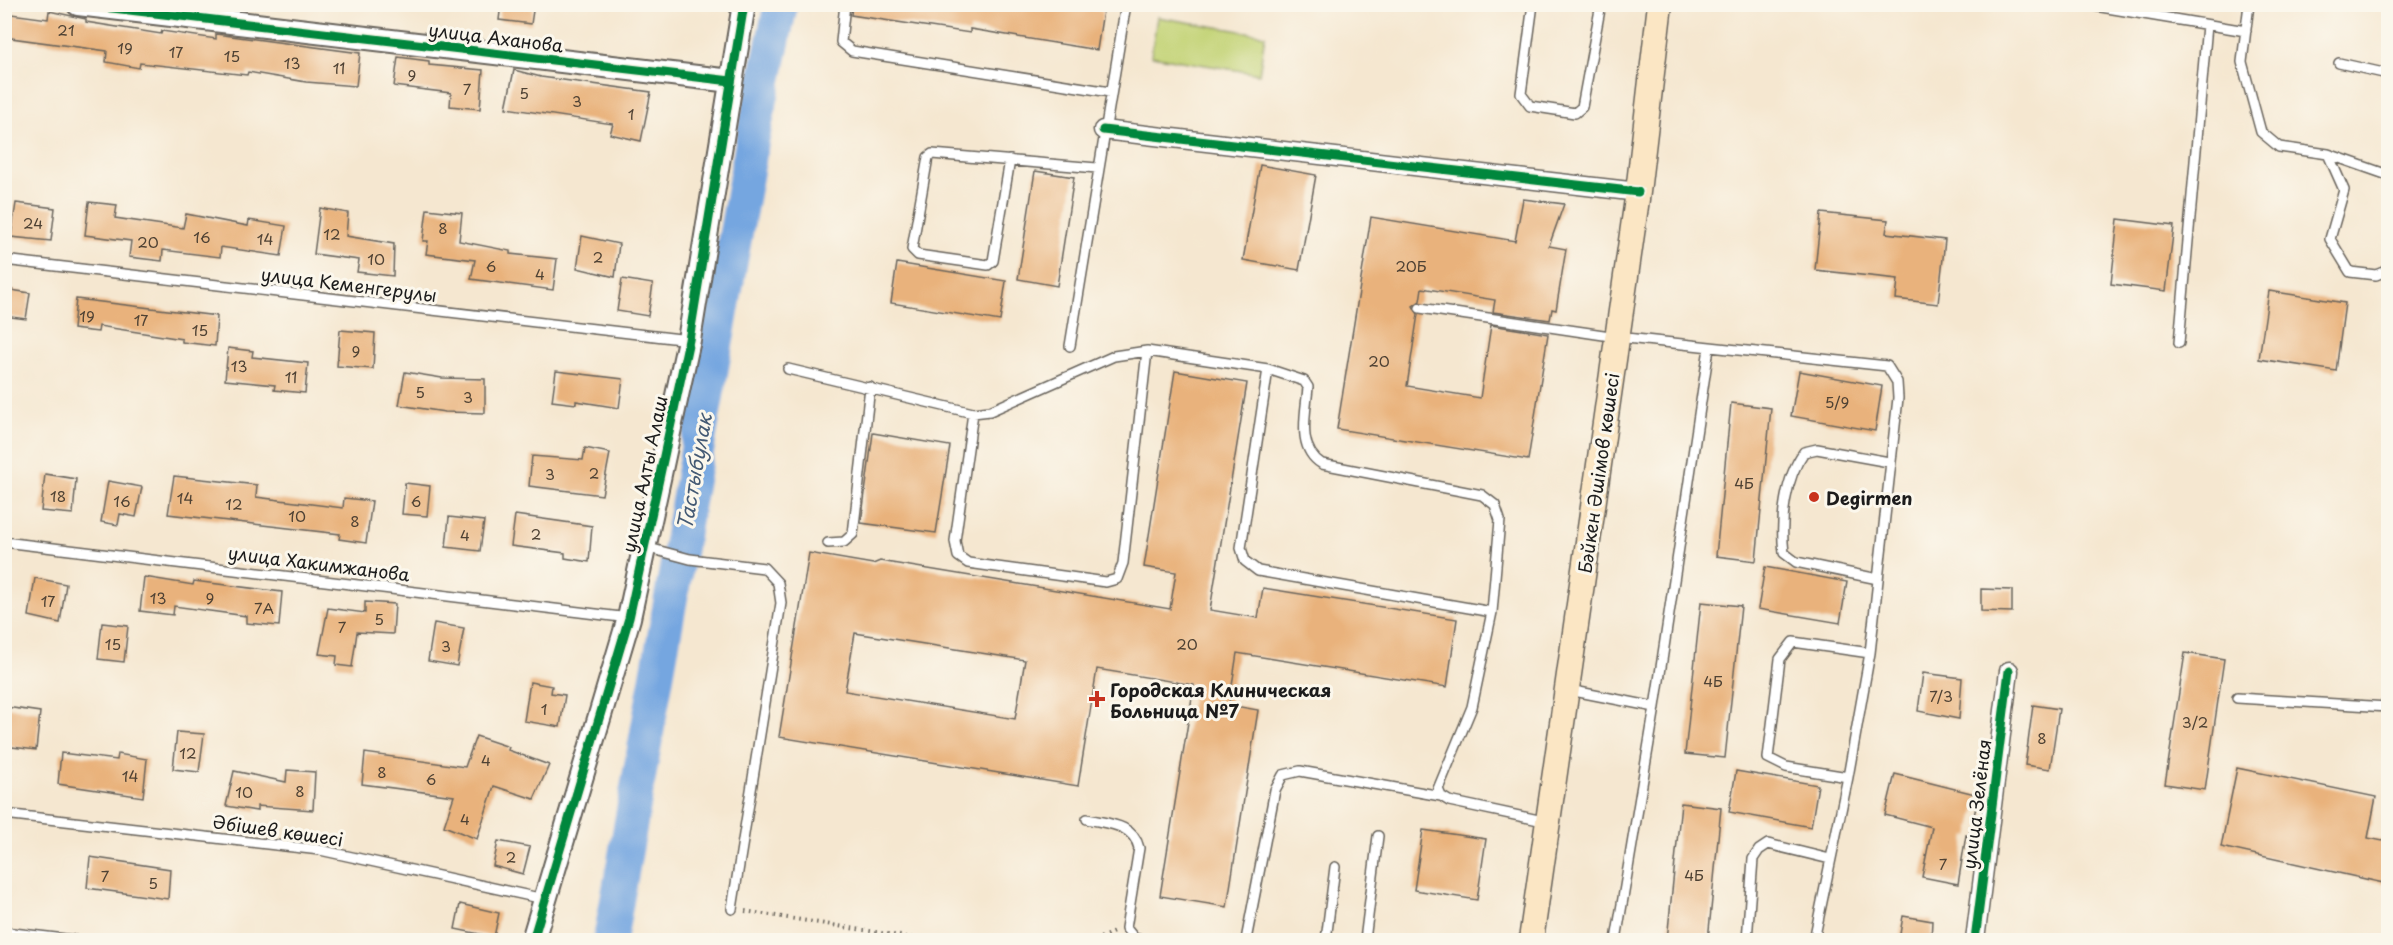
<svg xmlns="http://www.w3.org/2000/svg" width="2393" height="945" font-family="'Playpen Sans',sans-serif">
<rect width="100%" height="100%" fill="#fbf7ec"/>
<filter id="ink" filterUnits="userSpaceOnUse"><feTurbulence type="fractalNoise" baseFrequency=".0167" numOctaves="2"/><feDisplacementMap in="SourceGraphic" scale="12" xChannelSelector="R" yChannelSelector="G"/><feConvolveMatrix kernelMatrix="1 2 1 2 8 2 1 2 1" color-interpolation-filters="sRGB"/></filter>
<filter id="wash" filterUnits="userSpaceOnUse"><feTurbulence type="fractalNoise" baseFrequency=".008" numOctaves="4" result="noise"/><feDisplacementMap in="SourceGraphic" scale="24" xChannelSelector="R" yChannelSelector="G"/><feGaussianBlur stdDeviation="1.35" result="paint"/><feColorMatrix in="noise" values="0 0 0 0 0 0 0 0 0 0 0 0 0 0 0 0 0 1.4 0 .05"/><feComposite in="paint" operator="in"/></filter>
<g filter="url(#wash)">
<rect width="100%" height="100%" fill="#f5e7d0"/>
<path fill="#c3d376" stroke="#707849" stroke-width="1.5" d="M1157 17 1265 35 1259 74 1151 56Z"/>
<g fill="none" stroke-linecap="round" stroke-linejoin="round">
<path stroke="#75a6e0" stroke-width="34" d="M610 940 753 137 781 4"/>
</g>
<g id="blocks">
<path fill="#e9b27c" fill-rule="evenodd" d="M501 4H534L531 24 499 20Z
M852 4H1062L1103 11 1097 50 970 29V33L851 15Z
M49 11 86 19V22L161 34 162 31 216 39V34L360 53 356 86 306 82 248 72 247 75 140 63 139 68 106 62 107 51 4 37V13L48 19Z
M398 57 429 61V65L483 70 480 109 450 106 451 93 394 86Z
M514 70 541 77 651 92 641 141 610 134 613 124 506 108Z
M1260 165 1316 175 1299 270 1243 260Z
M1035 171 1074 177 1057 286 1018 279Z
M1523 199 1564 204 1549 246 1566 249 1556 310 1552 309 1550 320 1493 312 1495 300 1422 288 1420 301 1413 306 1418 314 1407 386 1480 398 1491 325 1548 334 1528 460 1337 429 1371 217 1515 241Z
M89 202 117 205 115 218 183 228 186 214 248 226 249 220 286 226 281 256 221 247 220 257 163 250 162 261 129 257 131 241 85 235Z
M16 203 55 208 51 241 11 237Z
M320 208 348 213 346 236 394 244 393 276 357 272 359 260 314 254Z
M427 209 462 213 459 241 510 251V254L557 259 553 290 471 279 475 260 426 254 428 241H423Z
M1821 213 1888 220 1886 233 1945 240 1938 304 1896 299 1898 279 1815 270Z
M2118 219 2174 226 2166 291 2111 284Z
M582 236 619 244 615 277 577 268Z
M897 263 1006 281 1000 321 891 303Z
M622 279 653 284 648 316 617 311Z
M4 289 30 293 26 319 4 316Z
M2269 291 2345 303 2336 371 2259 359Z
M76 299 217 316 215 346 182 342V339L99 326 98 332 73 329Z
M340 330 375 333 373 369 337 366Z
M228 348 253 351 252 357 308 363 305 393 274 390 275 385 225 380Z
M556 371 623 379 619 408 576 401V404L552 401Z
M1175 371 1247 383 1210 610 1258 618 1263 588 1457 619 1447 687 1237 653 1229 705 1258 710 1227 907 1160 896 1194 685 1097 669 1078 786 779 737 809 553 873 564 880 561 1170 609 1176 572 1144 567ZM855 633 1025 660 1015 719 845 691Z
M1799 371 1882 386 1875 431 1791 416Z
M405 372 442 378 485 379V413L445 412 399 405Z
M1731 403 1771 408 1756 561 1716 556Z
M873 433 950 446 936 533 861 523Z
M585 448 610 453 602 495 529 486 532 456 583 460Z
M45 474 76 479 73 514 41 511Z
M174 476 257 485 256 497 343 508 344 498 372 501 366 543 339 539 340 534 168 514Z
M108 481 142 487 136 517 120 514 118 525 101 522Z
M405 483 430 486 427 516 402 514Z
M515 515 592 526 589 562 565 558V553L511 546Z
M449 517 484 521 480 551 446 547Z
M1765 567 1847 582 1840 623 1758 609Z
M144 577 193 585 194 581 282 592 279 626 246 623V616L174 606 173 615 140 611Z
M35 578 66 584 60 623 29 616Z
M1981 589 2012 590V612L1981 611Z
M365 602 395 604 393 634 357 632 352 667 336 665 337 656 319 654 328 608 365 613Z
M1701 602 1741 606 1725 758 1685 754Z
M102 623 128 626 124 662 98 659Z
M434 623 464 628 457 666 428 661Z
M2185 653 2224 659 2205 790 2165 784Z
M1923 673 1962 678 1959 719 1918 711Z
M530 682 552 686 551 693 565 695 560 727 524 721Z
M2033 705 2059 709 2050 769 2025 765Z
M6 707 40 712 36 750 4 746Z
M177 732 204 734 199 772 173 769Z
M476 736 509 747 508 750 549 765 534 799 494 786 477 839 444 826 454 796 362 784 365 753 465 767Z
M61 753 117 760 118 754 147 759 143 797 58 784Z
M2237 768 2376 797 2368 838 2388 842V884L2221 847Z
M287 770 315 772 313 810 257 806V811L226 806 234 771 286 782Z
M1736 771 1818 785 1811 827 1729 812Z
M1895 774 1979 795 1969 836 1966 835 1958 884 1922 877 1932 827 1885 815Z
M1681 803 1721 808 1708 940H1667Z
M1423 830 1486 839 1477 900 1414 890Z
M498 841 530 847 523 874 493 866Z
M90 857 170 869 168 899 87 888Z
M460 904 499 913 494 937 455 929Z
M1903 916 1932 921 1931 940H1899Z"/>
</g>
</g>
<g filter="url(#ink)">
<use href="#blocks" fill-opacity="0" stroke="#68635b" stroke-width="1.5"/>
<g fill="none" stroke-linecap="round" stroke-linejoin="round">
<defs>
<path id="service" d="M845 4 841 42 852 51 1110 92
M1533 4 1521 94 1530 106 1575 113 1582 107 1601 4
M2083 4 2246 31
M2249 4 2242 62 2261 132 2279 147 2328 154 2388 175
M2339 63 2388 74
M2328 154 2344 190 2330 239 2350 272 2376 275 2388 270
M1010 160 993 261 988 265 918 255 912 249 928 157 932 154 1097 168
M4 260 689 340
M1420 308 1617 337 1887 366 1897 382 1898 398 1870 653 1848 777 1814 940
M2179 343 2207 25
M1070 346 1125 10 1118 4
M788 369 973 413 990 411 1114 356 1147 351 1268 369 1304 381 1308 387C1306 414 1296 448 1322 464L1482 495 1495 505 1500 520 1492 612 1472 707 1438 789 1441 796 1449 801 1548 822
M1268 369 1241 548 1245 561 1258 571 1492 612
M973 413 955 541 958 556 968 563 1106 582 1117 579 1123 563 1147 351
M4 542 629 618
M828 543 844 542 853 534 870 387
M645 547 690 559 764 568 778 583 781 603 732 909
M1878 579 1796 562 1784 553C1780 521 1785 478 1804 452L1817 449 1889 462
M1569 690 1655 707
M2237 698 2388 707
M1848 777 1786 767 1768 758 1780 659 1793 642 1870 653
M4 814 320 850 544 899
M1087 819C1109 824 1133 824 1139 848L1126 928 1134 938 1141 940
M4 932 74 940
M1246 940 1275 790 1283 775 1300 771 1441 796
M1326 940 1335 867
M1365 940 1378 836
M1616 940 1655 707 1709 348
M1747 940 1753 859 1759 850 1768 844 1830 859"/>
<path id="minor" d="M1103 130 1638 192
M1975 940 2009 671"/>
<path id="tertiary" d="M78 4 731 81
M533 940 629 618 689 340 744 4"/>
<path id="secondary" d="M1531 940 1638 192 1660 4"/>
</defs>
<use href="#service" stroke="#68635b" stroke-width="12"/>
<use href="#minor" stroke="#68635b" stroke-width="21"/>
<use href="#tertiary" stroke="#68635b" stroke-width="26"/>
<use href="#secondary" stroke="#68635b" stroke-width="27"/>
<path stroke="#68635b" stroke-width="4" stroke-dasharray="1.5 4.5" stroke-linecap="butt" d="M745 911 925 940
M1095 940 1114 932"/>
<use href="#service" stroke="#fff" stroke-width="9"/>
<use href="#minor" stroke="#fff" stroke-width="18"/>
<use href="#tertiary" stroke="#fff" stroke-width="22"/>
<use href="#secondary" stroke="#fbe6c4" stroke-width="24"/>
<defs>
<path id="cycleway" d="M78 4 731 81
M1103 130 1638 192
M533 940 629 618 689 340 744 4
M1975 940 2009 671"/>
</defs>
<use href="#cycleway" stroke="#fbf7ec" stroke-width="13"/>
<use href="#cycleway" stroke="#00873e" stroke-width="9"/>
</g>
</g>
<g fill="#c8321e" stroke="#fbf7ec" stroke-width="2">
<circle cx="1814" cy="497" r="6"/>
<path d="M1094 690h6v6h6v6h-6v6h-6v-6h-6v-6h6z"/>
</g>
<g text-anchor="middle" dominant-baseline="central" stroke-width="6" stroke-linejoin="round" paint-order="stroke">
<g font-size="15" fill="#4f4234">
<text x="66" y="29">21</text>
<text x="125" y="47">19</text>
<text x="176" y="51">17</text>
<text x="232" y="55">15</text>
<text x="292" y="62">13</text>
<text x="339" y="67">11</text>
<text x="412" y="74">9</text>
<text x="467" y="88">7</text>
<text x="524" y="92">5</text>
<text x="577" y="100">3</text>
<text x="631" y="113">1</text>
<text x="33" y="222">24</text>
<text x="443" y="227">8</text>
<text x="332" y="233">12</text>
<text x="202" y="236">16</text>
<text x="265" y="238">14</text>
<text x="148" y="241">20</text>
<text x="598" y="256">2</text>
<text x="376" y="258">10</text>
<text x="491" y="265">6</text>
<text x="1411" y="265">20Б</text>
<text x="540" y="273">4</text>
<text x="87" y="315">19</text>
<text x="141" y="319">17</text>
<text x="200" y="329">15</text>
<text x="356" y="350">9</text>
<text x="1379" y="360">20</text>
<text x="239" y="365">13</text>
<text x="291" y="376">11</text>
<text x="420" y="391">5</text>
<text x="468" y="396">3</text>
<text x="1837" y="401">5/9</text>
<text x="594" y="472">2</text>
<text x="550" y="473">3</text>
<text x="1744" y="482">4Б</text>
<text x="58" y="495">18</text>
<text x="185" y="497">14</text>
<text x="122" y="500">16</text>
<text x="416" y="500">6</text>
<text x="234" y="503">12</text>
<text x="297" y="515">10</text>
<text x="355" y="520">8</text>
<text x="536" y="533">2</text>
<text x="465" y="534">4</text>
<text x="158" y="597">13</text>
<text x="210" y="597">9</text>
<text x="48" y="600">17</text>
<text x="264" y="607">7А</text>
<text x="379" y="618">5</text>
<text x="342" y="626">7</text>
<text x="113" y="643">15</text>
<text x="1187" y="643">20</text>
<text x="446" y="645">3</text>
<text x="1713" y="680">4Б</text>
<text x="1941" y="695">7/3</text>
<text x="544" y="708">1</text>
<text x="2195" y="721">3/2</text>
<text x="2042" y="737">8</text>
<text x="188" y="752">12</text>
<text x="486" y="759">4</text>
<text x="382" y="771">8</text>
<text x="130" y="775">14</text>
<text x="431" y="778">6</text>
<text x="300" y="790">8</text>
<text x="244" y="791">10</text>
<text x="465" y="818">4</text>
<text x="511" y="856">2</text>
<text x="1943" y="863">7</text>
<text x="1694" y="874">4Б</text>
<text x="105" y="875">7</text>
<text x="153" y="882">5</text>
</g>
<g font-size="18" fill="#1c1c1c" stroke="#fbf7ec">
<text transform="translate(496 37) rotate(7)">улица Аханова</text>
<text transform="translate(349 284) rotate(7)">улица Кеменгерулы</text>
<text transform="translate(1598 473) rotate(-82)">Бәйкен Әшімов көшесі</text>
<text transform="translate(644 474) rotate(-78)">улица Алты Алаш</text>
<text transform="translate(319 563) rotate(7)">улица Хакимжанова</text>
<text transform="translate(1976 804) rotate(-83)">улица Зелёная</text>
<text transform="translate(278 830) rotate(8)">Әбішев көшесі</text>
</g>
<g font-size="18" font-weight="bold" fill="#1c1c1c" stroke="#fbf7ec" text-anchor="start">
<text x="1826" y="497">Degirmen</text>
<text x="1110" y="689">Городская Клиническая<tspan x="1110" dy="21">Больница №7</tspan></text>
</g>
<g font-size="20" font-style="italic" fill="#445a74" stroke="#fbf7ec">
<text transform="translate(694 472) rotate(-80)">Тастыбулак</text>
</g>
</g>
<rect width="2393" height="945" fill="none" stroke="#fbf7ec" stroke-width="24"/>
</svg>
